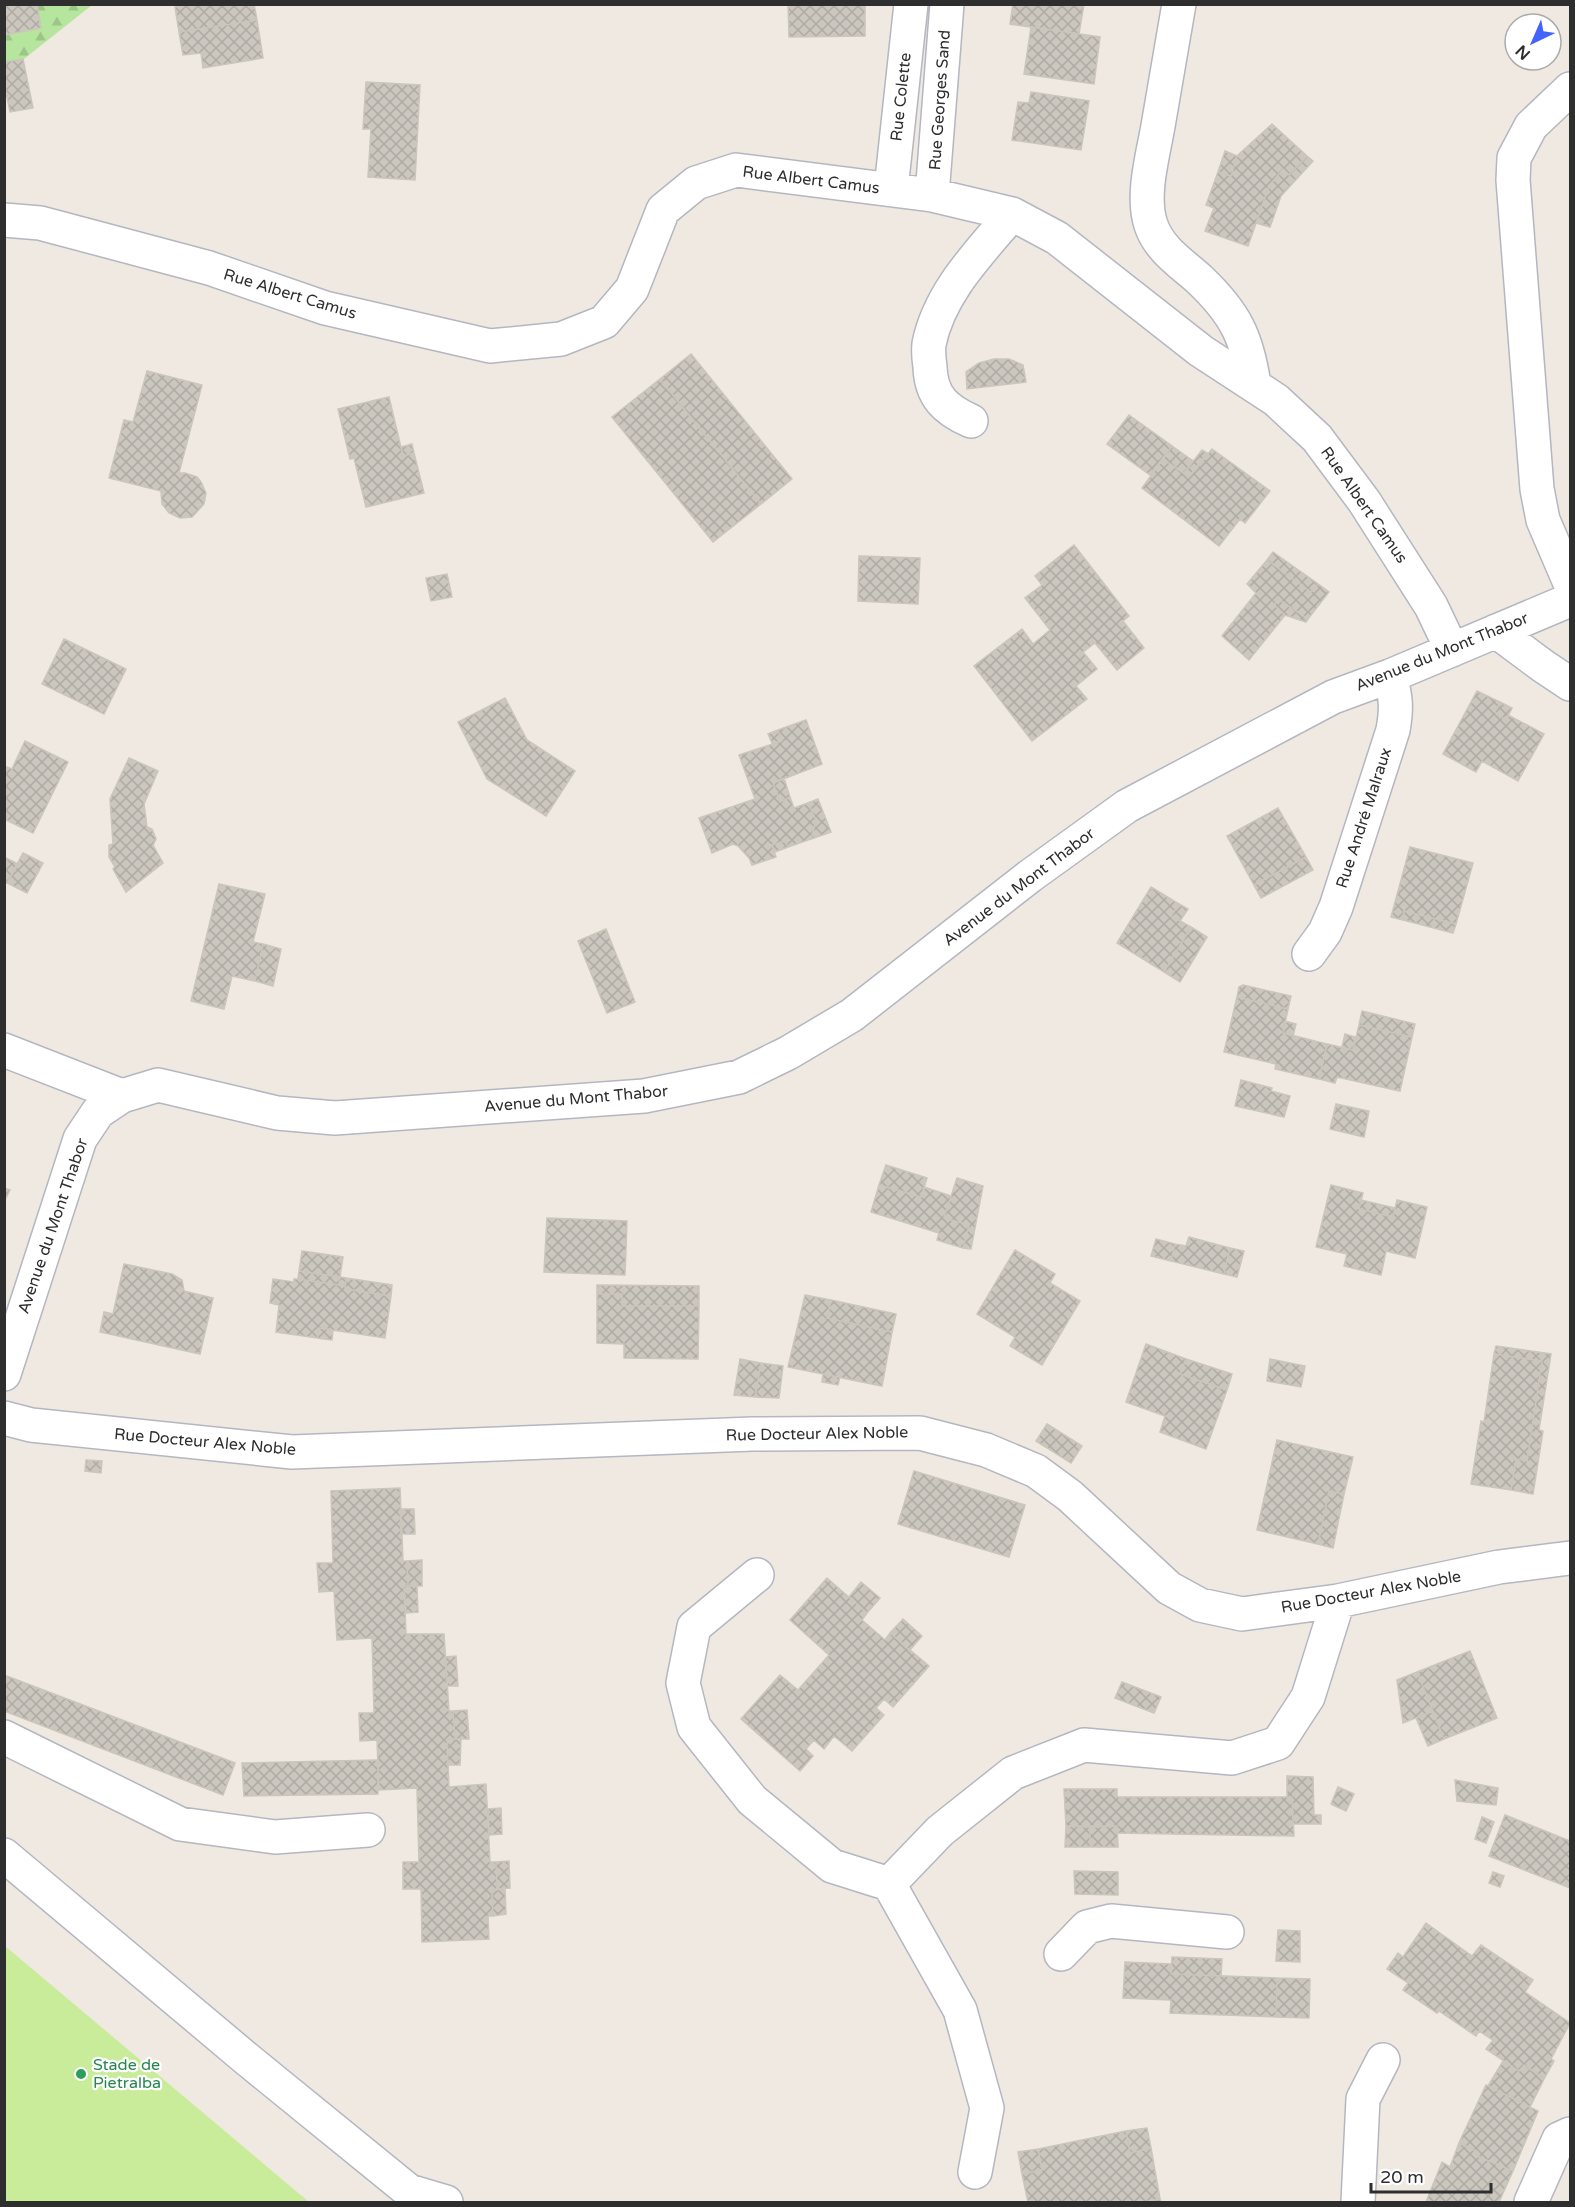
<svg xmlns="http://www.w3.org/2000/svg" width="1575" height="2207" font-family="'Varela Round',sans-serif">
<defs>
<pattern id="forest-firs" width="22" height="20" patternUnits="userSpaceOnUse" patternTransform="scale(1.5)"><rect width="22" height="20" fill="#b6e59e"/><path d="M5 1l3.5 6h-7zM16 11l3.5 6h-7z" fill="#9dc588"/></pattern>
<pattern id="building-cross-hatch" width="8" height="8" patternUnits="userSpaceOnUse" patternTransform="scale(1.5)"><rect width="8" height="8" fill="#cbc7bf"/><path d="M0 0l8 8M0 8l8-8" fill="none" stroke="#afaba4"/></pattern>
</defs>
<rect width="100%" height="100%" fill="#efe9e1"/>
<path fill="url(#forest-firs)" d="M5 5H92L5 74Z"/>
<path fill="#c9ec9a" d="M5 1946 309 2202H5Z"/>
<path fill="url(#building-cross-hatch)" stroke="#cbc5ba" stroke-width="1.5" d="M4 4H37L41 28 4 35Z
M192 4H254L257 20 179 32 175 7Z
M788 4H865V36L789 37Z
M1013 4H1084L1079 34 1010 24Z
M257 20 263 58 203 68 201 53 183 55 179 32Z
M1031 27 1100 37 1094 84 1024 74Z
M23 59 33 108 10 112 4 82V62Z
M366 82 420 85 415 180 368 177 371 129H363Z
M1031 92 1089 101 1081 150 1012 140 1018 102 1029 103Z
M1272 124 1307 156 1289 175 1283 169 1269 186 1248 246 1205 231 1214 208 1206 205 1218 172 1231 176 1237 156Z
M1225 151 1237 156 1231 176 1218 172Z
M1307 156 1313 161 1281 196 1270 227 1256 223 1269 186 1283 169 1289 175Z
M691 354 792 479 761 504 660 379Z
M994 359H1009L1023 365 1026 382 967 389 966 372 979 363Z
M147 371 202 385 179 473H185L197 477 201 482 206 493 204 504 192 517 180 518 169 513 162 504 161 491 109 478 124 420 133 422Z
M660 379 761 504 713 542 612 417Z
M389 397 403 456 414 453 424 493 366 507 354 458 350 459 338 409Z
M1129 415 1172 446 1150 475 1107 444Z
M412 444 414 453 403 456 401 447Z
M1172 446 1193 461 1184 473 1163 459Z
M1212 449 1270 491 1245 523 1240 519 1219 546 1142 488 1163 459 1189 477Z
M1202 450 1207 453 1189 477 1184 473Z
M1074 545 1129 616 1123 621 1144 648 1117 670 1095 643 1083 652 1097 669 1076 686 1087 699 1032 741 974 666 1022 629 1033 644 1050 630 1025 598 1042 585 1035 576Z
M1273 552 1318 584 1311 592 1267 560Z
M859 556 920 558 918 604 858 601Z
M1267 560 1311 592 1318 584 1329 592 1308 619 1278 599 1274 605 1285 615 1249 660 1222 636 1256 593 1247 584Z
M447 574 452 597 431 601 426 578Z
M1278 599 1308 619 1306 622 1285 615 1274 605Z
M64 639 126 669 104 714 42 684Z
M1477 691 1500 702 1495 712 1506 720 1508 715 1544 734 1518 781 1482 761 1476 772 1443 754Z
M505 698 527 740 575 771 546 816 487 779 458 722Z
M1500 702 1512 708 1506 720 1495 712Z
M806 720 822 764 773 783 780 802 790 797 794 808 808 803 816 820 811 839 788 847 785 841 772 845 776 857 752 865 749 858 738 846 733 844 712 853 699 818 755 799 739 755 782 741 778 730Z
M778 730 782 741 772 743 768 734Z
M25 741 68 762 33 833 4 819V766L12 769Z
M129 758 158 771 144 804 147 827 152 829 156 839 153 845 163 863 126 892 113 869 115 867 109 857V845L113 844 110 799Z
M784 778 790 797 780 802 773 783Z
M818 799 831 832 811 839 816 820 808 803Z
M1278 808 1306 857 1254 885 1227 836Z
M785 841 788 847 775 852 772 845Z
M1410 847 1473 863 1456 924 1404 911 1403 920 1391 917Z
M23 853 43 863 27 893 7 883Z
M4 857 18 864 7 883 4 882Z
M1306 857 1313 870 1261 898 1254 885Z
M219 884 265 894 253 942 263 944 255 981 232 976 224 1009 191 1001Z
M1151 887 1179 904 1171 916 1191 927 1164 972 1117 943Z
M1179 904 1188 909 1180 921 1171 916Z
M1404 911 1456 924 1453 933 1403 920Z
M1191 927 1207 937 1180 982 1164 972Z
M606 929 635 1002 607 1013 578 941Z
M263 944 281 949 273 986 255 981Z
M1243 985 1291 996 1288 1009 1237 997 1239 987Z
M1237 997 1288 1009 1283 1033 1327 1044 1319 1079 1275 1069 1276 1064 1224 1052Z
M1362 1011 1415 1024 1412 1037 1359 1025Z
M1285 1021 1296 1024 1293 1036 1283 1033Z
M1359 1025 1412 1037 1400 1091 1337 1077 1335 1083 1319 1079 1327 1044 1353 1050Z
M1345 1034 1355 1037 1353 1050 1342 1047Z
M1241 1080 1272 1088 1271 1091 1290 1096 1284 1117 1235 1106Z
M1336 1104 1369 1111 1364 1137 1330 1129Z
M886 1165 927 1178 921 1197 879 1185Z
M957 1178 983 1186 971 1249 963 1248 969 1225 944 1218Z
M879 1185 921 1197 924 1187 951 1196 944 1218 969 1225 963 1248 937 1240 939 1233 871 1212Z
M1331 1185 1363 1193 1359 1209 1393 1217 1397 1200 1427 1207 1415 1258 1386 1251 1381 1275 1344 1266 1347 1254 1316 1247Z
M4 1188 10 1190 4 1202Z
M1361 1200 1395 1208 1393 1217 1359 1209Z
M547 1218 627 1221 625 1275 544 1272Z
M1189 1237 1230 1248 1224 1274 1171 1261 1175 1244 1186 1246Z
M1156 1239 1175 1244 1171 1261 1151 1256Z
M1230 1248 1244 1251 1237 1277 1224 1274Z
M1015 1250 1055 1274 1050 1283 1080 1301 1042 1365 1010 1346 1015 1337 977 1314Z
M302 1251 343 1257 340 1277 299 1271Z
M124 1264 172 1274 182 1280 184 1291 213 1298 200 1354 100 1332 104 1312 113 1314Z
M299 1271 340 1277 339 1285 298 1279Z
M340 1277 346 1278 345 1289 391 1296 385 1338 319 1328 317 1338 276 1332 279 1305 270 1303 273 1279 294 1282V1279H298L339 1285Z
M346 1278 392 1285 391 1296 345 1289Z
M597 1285 699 1286V1306H622V1294H597Z
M597 1294H622V1306H699L698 1359 624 1358V1344L597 1343Z
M805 1295 831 1300 827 1318 892 1332 882 1386 788 1367Z
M831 1300 896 1314 892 1332 827 1318Z
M319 1328 333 1330 332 1340 317 1338Z
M1146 1344 1186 1359 1180 1374 1227 1390 1206 1449 1160 1432 1165 1416 1126 1402Z
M1496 1346 1551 1354 1539 1430 1543 1431 1533 1494 1511 1490 1516 1459 1527 1461 1542 1361 1494 1354Z
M1494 1354 1542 1361 1527 1461 1516 1459 1511 1490 1471 1484 1481 1421 1484 1422Z
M740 1359 761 1363 755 1397 734 1395Z
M1186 1359 1232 1374 1227 1390 1180 1374Z
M1270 1359 1305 1366 1301 1387 1267 1381Z
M761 1363 783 1366 779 1398 755 1397Z
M823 1374 840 1377 838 1385 822 1382Z
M1047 1424 1082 1446 1071 1463 1036 1441Z
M1277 1440 1353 1457 1344 1494 1329 1491 1318 1544 1257 1530Z
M86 1460 102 1461 101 1473 85 1471Z
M914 1471 1025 1505 1009 1557 898 1524Z
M400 1488 403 1561H407L408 1586H404L406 1634H444L449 1711H453L455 1739H447L449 1787 486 1784 490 1862H496L497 1889 492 1890 493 1916H488L489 1939 422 1942 421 1889H403V1862H419L417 1788 379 1790 377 1740 360 1741 359 1713H374L372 1638 337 1640 334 1591 319 1592 317 1563H333L331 1491Z
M1329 1491 1344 1494 1333 1548 1318 1544Z
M400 1509H414L415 1534H401Z
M422 1560V1586H408L407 1561Z
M827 1578 867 1613 862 1620 885 1640 890 1633 929 1666 893 1707 884 1699 876 1708 884 1715 852 1751 834 1736 824 1749 814 1740 806 1749 813 1756 800 1771 741 1719 780 1675 798 1690 829 1655 790 1620Z
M861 1582 880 1598 867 1613 849 1597Z
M404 1586H417L418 1612 406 1613Z
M903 1619 922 1636 910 1650 890 1633Z
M1470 1651 1497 1718 1444 1739 1417 1672Z
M456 1656 458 1686H447L445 1657Z
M1417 1672 1433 1711 1403 1723 1397 1680Z
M4 1675 235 1763 223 1795 4 1711Z
M1122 1682 1161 1697 1154 1713 1115 1698Z
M467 1710 469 1739H455L453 1711Z
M1433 1711 1444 1739 1428 1746 1416 1718Z
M447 1739H461L460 1765H448Z
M378 1760V1794L244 1796 242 1763Z
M1287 1776 1313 1777 1314 1815H1321V1824H1293L1292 1797H1287Z
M1455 1780 1498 1788 1496 1805 1457 1801Z
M1338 1787 1354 1794 1346 1811 1331 1804Z
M1064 1789H1117V1797H1292L1294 1836 1117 1833V1826H1066Z
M501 1808 502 1834 489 1835 488 1809Z
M1505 1815 1570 1841V1888L1489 1856Z
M1482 1817 1494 1822 1486 1843 1475 1839Z
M1066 1826 1090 1827V1847H1065Z
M1117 1826 1118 1847H1090V1827Z
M509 1861 510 1888 497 1889 496 1862Z
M1074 1871 1118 1872V1895L1075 1894Z
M1493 1872 1504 1876 1500 1887 1489 1883Z
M505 1889 506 1914 493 1916 492 1890Z
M1426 1923 1472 1956 1481 1945 1533 1980 1525 1992 1570 2023 1551 2059 1554 2061 1544 2079 1524 2065 1519 2071 1486 2049 1493 2040 1479 2031 1476 2036 1439 2011 1437 2013 1403 1990 1408 1983 1387 1969 1398 1953 1403 1957Z
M1278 1930 1300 1931V1962L1276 1961Z
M1172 1957 1222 1959 1221 1976 1171 1974Z
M1125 1962 1171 1964V1974L1277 1978 1276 2017 1170 2013 1171 2000 1123 1998Z
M1277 1978 1310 1979 1309 2018 1276 2017Z
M1503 2061 1519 2071 1524 2065 1544 2079 1530 2107 1488 2086Z
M1486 2085 1538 2111 1513 2171 1477 2156 1478 2152 1459 2143Z
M1147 2128 1151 2148 1130 2153 1126 2131Z
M1126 2131 1130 2153 1151 2148 1160 2199 1144 2202H1028L1022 2174 1042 2170 1038 2149Z
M1459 2143 1478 2152 1477 2156 1513 2171 1499 2202H1426L1442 2162 1450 2167Z
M1038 2149 1042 2170 1022 2174 1018 2152Z
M1160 2199 1161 2202H1144Z"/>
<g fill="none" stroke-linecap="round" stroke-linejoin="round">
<defs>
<path id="minor" d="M1179 4C1172 45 1165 85 1158 126 1153 155 1141 196 1151 225 1159 249 1181 263 1199 279 1235 313 1247 337 1254 385
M1570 89 1531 126 1514 158 1513 180 1537 489 1543 520 1570 583
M891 189 911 4
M932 195 947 4
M4 220 40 223 209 268 325 308 490 346 561 339 604 322 632 289 663 210 696 183 736 170 932 195 1012 214 1057 238 1201 351 1276 400 1317 438 1364 501 1431 606 1452 650
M971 421C946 410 931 397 930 367 929 360 928 352 929 344 939 293 979 253 1012 214
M1496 631 1543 666 1570 684
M1309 954 1325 932 1336 907 1393 730C1397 708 1396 697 1390 676
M4 1050 122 1096
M4 1374 80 1139 98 1112 122 1096 158 1085 277 1113 335 1118 644 1096 739 1077 788 1053 852 1015 1030 876 1127 806 1333 697 1390 676 1570 600
M4 1418 31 1425 292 1452 752 1434 920 1433 986 1450 1036 1471 1070 1496 1169 1588 1200 1605 1242 1614 1338 1601 1499 1567 1570 1558
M757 1575 694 1627 683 1683 694 1727 752 1800 832 1866 889 1884 940 1831 1013 1773 1084 1745 1232 1758 1278 1743 1308 1697 1338 1601
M4 1737 180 1824 275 1837 368 1830
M4 1855 248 2060 409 2191 446 2202
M889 1884 960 2010 987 2108 975 2172
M1061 1954 1087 1927 1111 1921 1227 1932
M1358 2202 1363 2099 1383 2060
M1531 2202 1559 2139 1570 2134"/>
</defs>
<use href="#minor" stroke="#b4b7c1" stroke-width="36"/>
<use href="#minor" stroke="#fff" stroke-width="33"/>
</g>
<circle fill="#2e9e5b" stroke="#fff" stroke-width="2" cx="81" cy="2074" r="6"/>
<g text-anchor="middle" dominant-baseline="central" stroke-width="4.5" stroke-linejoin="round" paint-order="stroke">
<g font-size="16" fill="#2e2e2e" stroke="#fff">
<text transform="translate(901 97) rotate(-84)">Rue Colette</text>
<text transform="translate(940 100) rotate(-86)">Rue Georges Sand</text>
<text transform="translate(811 180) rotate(7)">Rue Albert Camus</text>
<text transform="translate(290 294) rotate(17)">Rue Albert Camus</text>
<text transform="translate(1364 505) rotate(55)">Rue Albert Camus</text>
<text transform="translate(1442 652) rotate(-22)">Avenue du Mont Thabor</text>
<text transform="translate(1364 818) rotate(-72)">Rue André Malraux</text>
<text transform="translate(1019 887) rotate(-37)">Avenue du Mont Thabor</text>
<text transform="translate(576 1099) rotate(-5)">Avenue du Mont Thabor</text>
<text transform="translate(53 1226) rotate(-71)">Avenue du Mont Thabor</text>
<text transform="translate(817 1434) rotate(-1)">Rue Docteur Alex Noble</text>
<text transform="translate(205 1442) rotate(5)">Rue Docteur Alex Noble</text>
<text transform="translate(1371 1592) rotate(-10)">Rue Docteur Alex Noble</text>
</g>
<g font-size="16" fill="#27864d" stroke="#fff" text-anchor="start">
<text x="93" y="2065">Stade de<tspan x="93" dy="18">Pietralba</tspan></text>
</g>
</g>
<rect width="1575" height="2207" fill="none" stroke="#2e2e2e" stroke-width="12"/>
<g transform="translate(1533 42) rotate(224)"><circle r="28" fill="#ffffff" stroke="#ababab" stroke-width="1.5"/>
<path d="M0-4.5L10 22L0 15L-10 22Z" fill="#4264fb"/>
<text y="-9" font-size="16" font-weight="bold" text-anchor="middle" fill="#2e2e2e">N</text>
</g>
<path d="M1371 2183v9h120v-9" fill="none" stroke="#2e2e2e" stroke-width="3"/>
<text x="1380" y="2183" font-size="18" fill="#2e2e2e" stroke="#ffffff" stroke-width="4.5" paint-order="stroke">20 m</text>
</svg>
